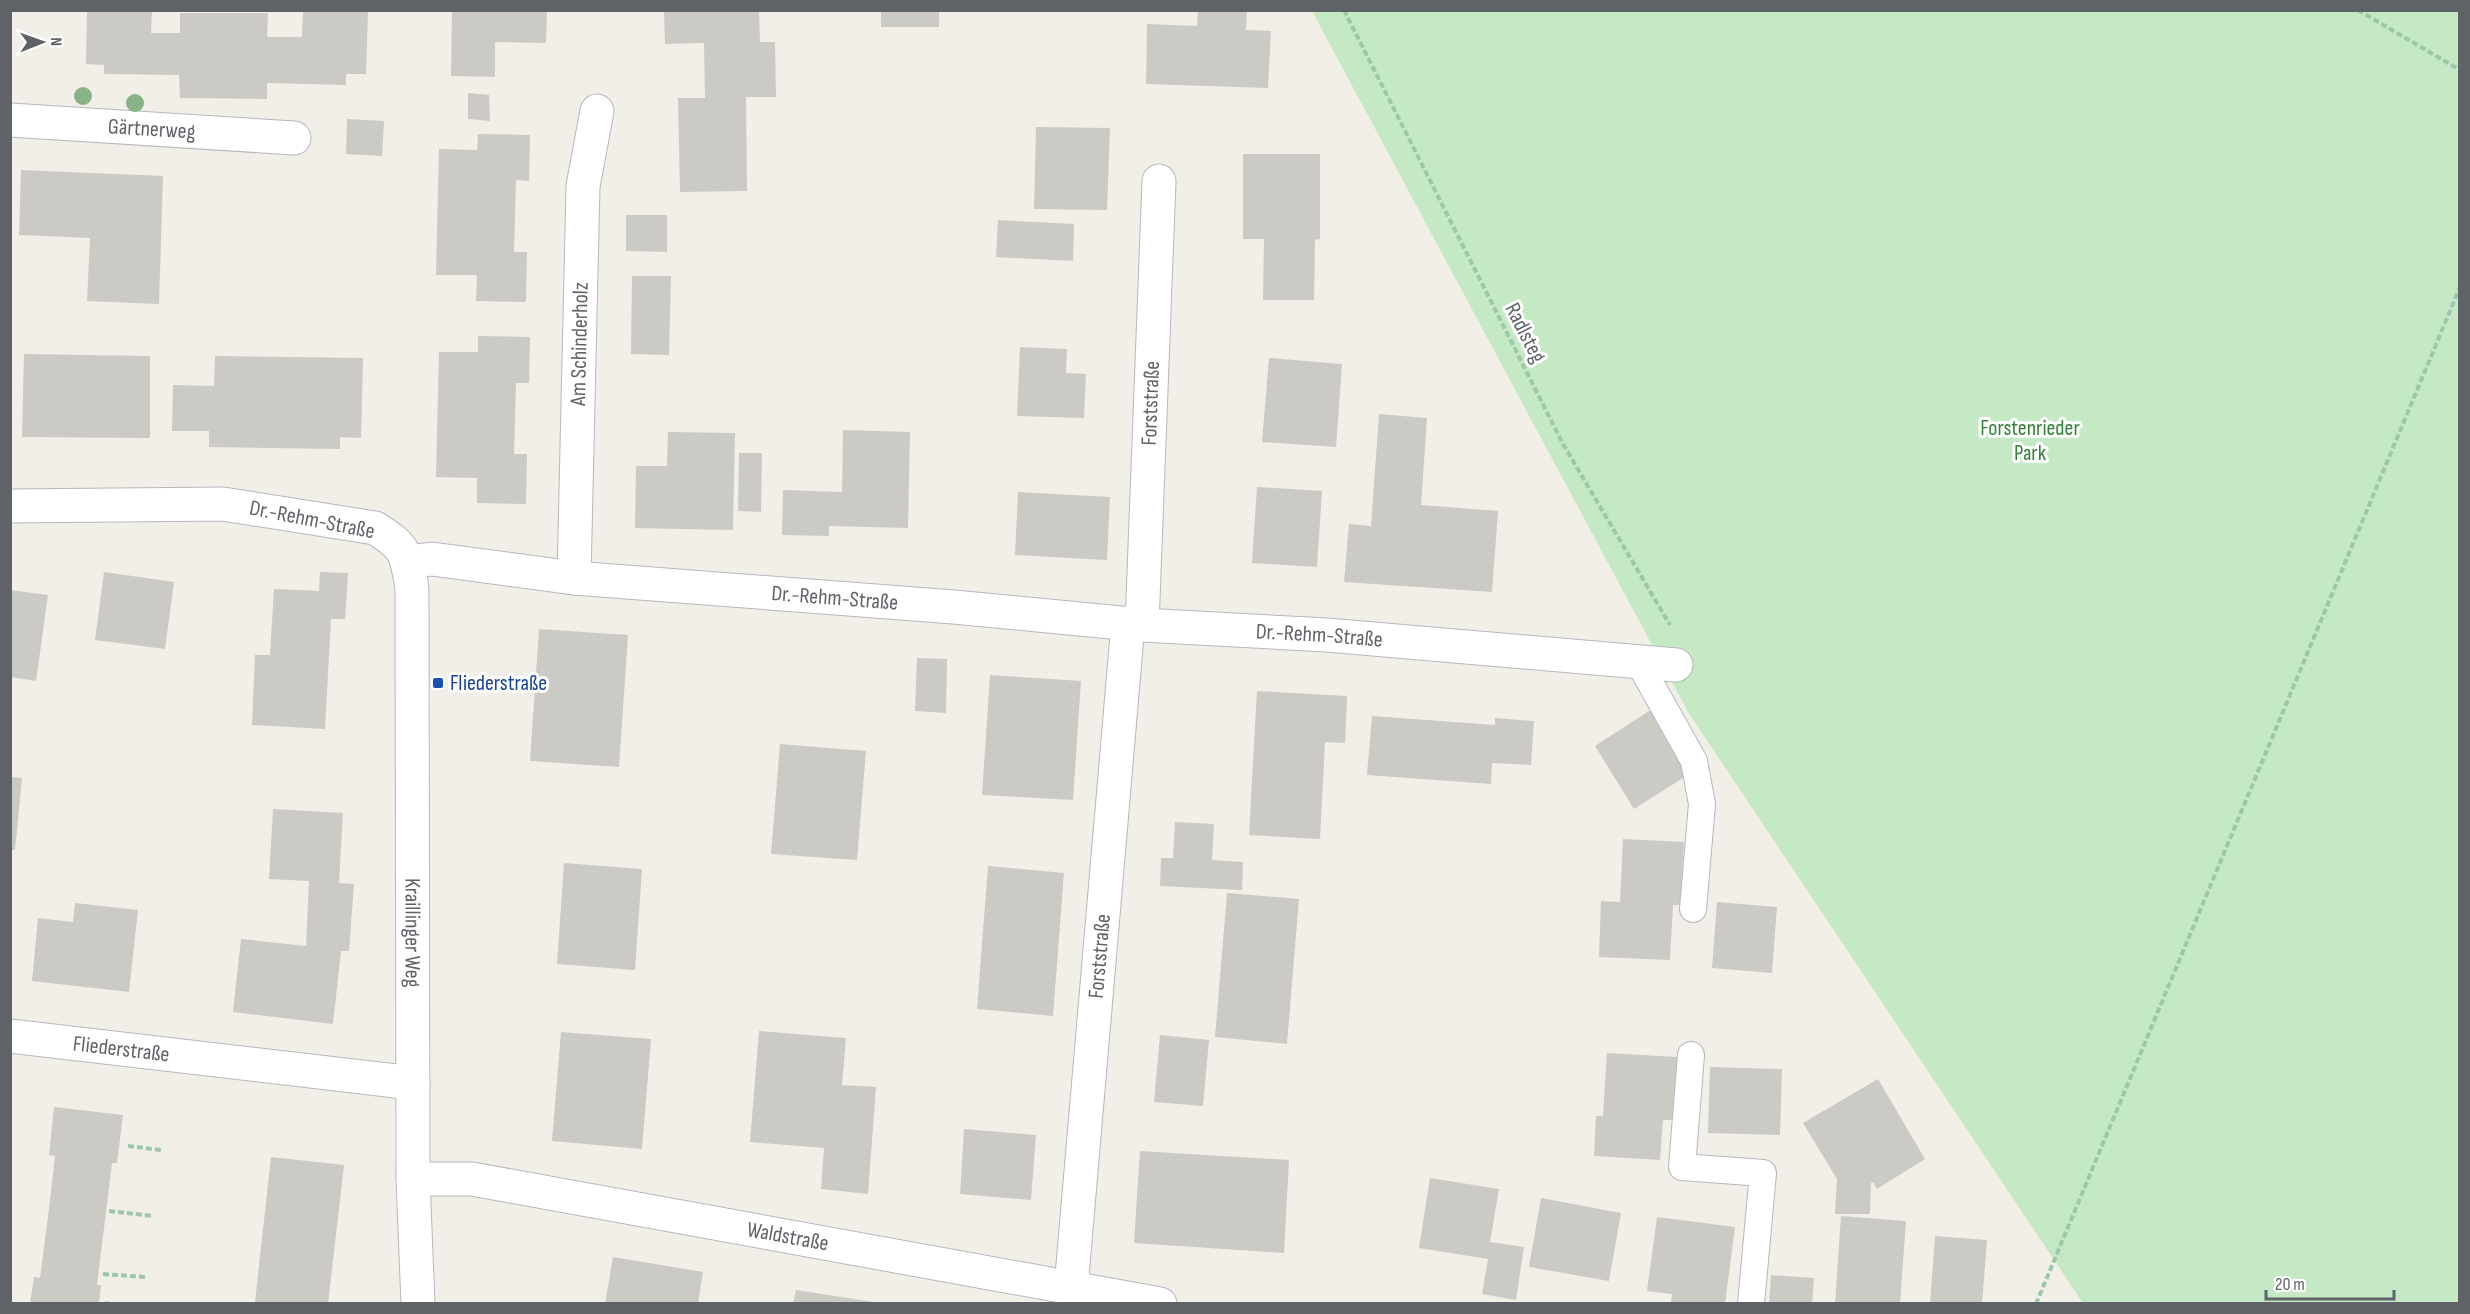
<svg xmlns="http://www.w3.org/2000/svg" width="2470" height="1314" font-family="'Sofia Sans Condensed',sans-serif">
<rect width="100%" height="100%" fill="#f1efe8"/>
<path fill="#c5e8c5" d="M1312 11H2459V1303H2083L1688 712Z"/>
<path fill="#cccac5" d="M87 10H152L151 33H180V13H268L267 37H302L303 10H368L366 74H346V85L267 83V99L180 98 179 75 104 74V65L86 64Z
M452 10H547L546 43 495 42V77L451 76Z
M664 10H759L760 42H775L776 97H746L747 191 680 192 678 98H705L704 43 665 44Z
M881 10H939V27H881Z
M1198 10H1247L1246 30 1271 31 1268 88 1146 84 1147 24 1197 26Z
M468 93 489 95 490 121 468 119Z
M347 119 384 121 382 156 346 154Z
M1036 127 1110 128 1107 210 1034 209Z
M478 134 530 135 529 181 516 180 514 252H527L526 302 476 301 477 275H436L439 149 477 150Z
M1243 154H1320V239L1315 240 1314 300H1263L1264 239H1243Z
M21 170 163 176 159 304 87 301 90 238 19 235Z
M626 215H667V252L626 251Z
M998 220 1074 224 1073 261 996 257Z
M632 276H671L669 355 631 354Z
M478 336 530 337 529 383H516L514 454H527L526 504 477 503V478L436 477 439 352H478Z
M1020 347 1067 349 1066 373 1086 374 1084 418 1017 416Z
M24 354 150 356V438L22 437Z
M215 356 363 358 361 438 340 437V449L209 447V431H172L173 385 214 386Z
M1269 358 1342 364 1336 447 1262 442Z
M1379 414 1427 418 1421 505 1498 511 1492 592 1344 582 1349 524 1371 526Z
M843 430 910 432 908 528 829 526V536L782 535 783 490 842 492Z
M668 432 735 433 733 530 635 528 636 466H667Z
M739 453H762L761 512 738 511Z
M1257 487 1322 491 1317 567 1252 563Z
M1018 492 1110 497 1107 560 1015 555Z
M104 572 174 582 165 649 95 640Z
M320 572 348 573 345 619H331L325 729 252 725 255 655H270L274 589 319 591Z
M10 590 48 595 36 681 10 677Z
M539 629 628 635 619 767 530 761Z
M917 658 947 659 946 713 915 711Z
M990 675 1081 681 1073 800 982 795Z
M1257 691 1347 696 1345 743 1325 742 1320 839 1249 835Z
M1652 709 1691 773 1634 809 1595 746Z
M1372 716 1495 725V718L1534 721 1531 765 1492 763 1491 784 1367 775Z
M780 744 866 751 857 860 771 854Z
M10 777 22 778 15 850H10Z
M273 809 343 813 339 883 354 884 349 951H341L333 1024 233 1012 241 939 306 946 309 881 269 879Z
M1175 822 1214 824 1212 860 1243 862 1242 890 1160 886 1161 858H1173Z
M1623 839 1684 842 1680 905H1673L1670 960 1599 957 1601 901 1620 902Z
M564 863 642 869 635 970 557 964Z
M988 866 1064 873 1053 1016 977 1009Z
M1227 893 1299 899 1287 1044 1215 1037Z
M1717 902 1777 907 1772 973 1712 968Z
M75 903 138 910 129 992 32 981 38 918 73 922Z
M759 1031 846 1038 842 1085 876 1087 868 1194 821 1189 824 1148 750 1142Z
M561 1032 651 1039 642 1149 552 1141Z
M1160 1035 1209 1040 1203 1106 1154 1102Z
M1607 1053 1677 1057 1673 1120H1663L1660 1160 1594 1156 1596 1116H1603Z
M1710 1067 1782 1069 1780 1135 1708 1133Z
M1878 1079 1925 1159 1877 1189 1873 1182 1871 1183 1870 1214H1835L1837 1179 1803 1123Z
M54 1107 123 1115 117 1163H112L97 1285H101L99 1304H30L34 1277 40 1278 48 1217 55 1156 49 1155Z
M964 1129 1036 1135 1031 1200 960 1194Z
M1140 1151 1289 1160 1284 1253 1134 1243Z
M271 1157 344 1165 328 1304 255 1302Z
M1430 1178 1499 1189 1490 1242 1524 1247 1516 1300 1482 1294 1488 1259 1419 1248Z
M1541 1198 1621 1213 1609 1281 1529 1267Z
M1841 1216 1906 1221 1900 1304H1835Z
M1657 1217 1735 1227 1725 1304H1671L1672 1294 1647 1291Z
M1935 1236 1987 1240 1982 1304H1930Z
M613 1257 703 1272 698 1304H605Z
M1771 1275 1814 1278 1812 1304H1769Z
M796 1290 874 1302V1304H793Z"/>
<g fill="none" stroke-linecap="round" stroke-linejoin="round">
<defs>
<path id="service" d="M1639 663 1694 761 1702 804 1693 909
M1691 1055 1682 1167 1763 1173 1751 1304"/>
<g id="minor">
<path id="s1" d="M10 120 294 138"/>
<path id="s2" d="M10 506 223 504 375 528C406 547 407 554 412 590L413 1179 418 1304"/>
<path id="s3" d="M408 562 432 559 574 578 954 607 1142 625 1327 635 1676 665"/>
<path id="s4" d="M574 578 583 186 597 111"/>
<path id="s5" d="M1142 625 1159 181"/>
<path id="s6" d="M10 1036 413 1083"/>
<path id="s7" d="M413 1179H472L1160 1304"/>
<path id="s8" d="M1071 1288 1128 624"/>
</g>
</defs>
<use href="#service" stroke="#b5b8bc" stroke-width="28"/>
<use href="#minor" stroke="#b5b8bc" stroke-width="35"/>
<path stroke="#9cc7a9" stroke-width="4" stroke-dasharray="6 3" stroke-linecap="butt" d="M1344 10 1563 444 1670 625
M2358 10 2460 70
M128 1146 161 1150
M109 1211 153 1216
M103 1274 145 1277
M105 1303 110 1304
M2036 1304 2460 287"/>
<use href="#service" stroke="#fff" stroke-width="26"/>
<use href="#minor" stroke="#fff" stroke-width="33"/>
</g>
<g fill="#89b387">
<circle cx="83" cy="96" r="9"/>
<circle cx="135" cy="103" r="9"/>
</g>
<rect fill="#1a4fb4" stroke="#fff" stroke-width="2" x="432" y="677" width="12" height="12" rx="3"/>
<g text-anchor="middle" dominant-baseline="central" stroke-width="6" stroke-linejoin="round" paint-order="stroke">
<g font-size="22" fill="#5f6368" stroke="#fff">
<text stroke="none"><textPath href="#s1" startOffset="142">Gärtnerweg</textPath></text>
<text transform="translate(1525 333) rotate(63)">Radlsteg</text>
<text stroke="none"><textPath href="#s4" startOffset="234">Am Schinderholz</textPath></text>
<text stroke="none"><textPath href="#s5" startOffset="222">Forststraße</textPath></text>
<text transform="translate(312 520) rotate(11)">Dr.-Rehm-Straße</text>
<text stroke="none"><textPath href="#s3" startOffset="429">Dr.-Rehm-Straße</textPath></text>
<text stroke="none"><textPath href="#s3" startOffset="915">Dr.-Rehm-Straße</textPath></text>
<text stroke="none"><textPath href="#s2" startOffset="786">Kraillinger Weg</textPath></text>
<text stroke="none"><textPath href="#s8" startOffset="333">Forststraße</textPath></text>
<text stroke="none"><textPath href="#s6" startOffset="112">Fliederstraße</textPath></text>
<text stroke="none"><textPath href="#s7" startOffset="380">Waldstraße</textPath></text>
</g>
<g font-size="22" fill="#348238" stroke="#fff">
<text x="2030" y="428">Forstenrieder<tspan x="2030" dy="25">Park</tspan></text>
</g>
<g font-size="22" fill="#164399" stroke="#fff" text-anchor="start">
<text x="450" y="683">Fliederstraße</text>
</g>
</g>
<rect width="2470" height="1314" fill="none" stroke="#5f6368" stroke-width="24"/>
<g transform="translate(42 42) rotate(89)" stroke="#ffffff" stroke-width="4.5" paint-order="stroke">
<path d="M0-4.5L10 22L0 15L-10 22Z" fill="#5f6368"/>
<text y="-9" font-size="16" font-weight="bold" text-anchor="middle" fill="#5f6368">N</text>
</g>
<path d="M2266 1290v9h128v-9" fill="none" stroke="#5f6368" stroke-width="3"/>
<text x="2275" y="1290" font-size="18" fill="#5f6368" stroke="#ffffff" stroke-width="4.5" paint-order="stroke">20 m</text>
</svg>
